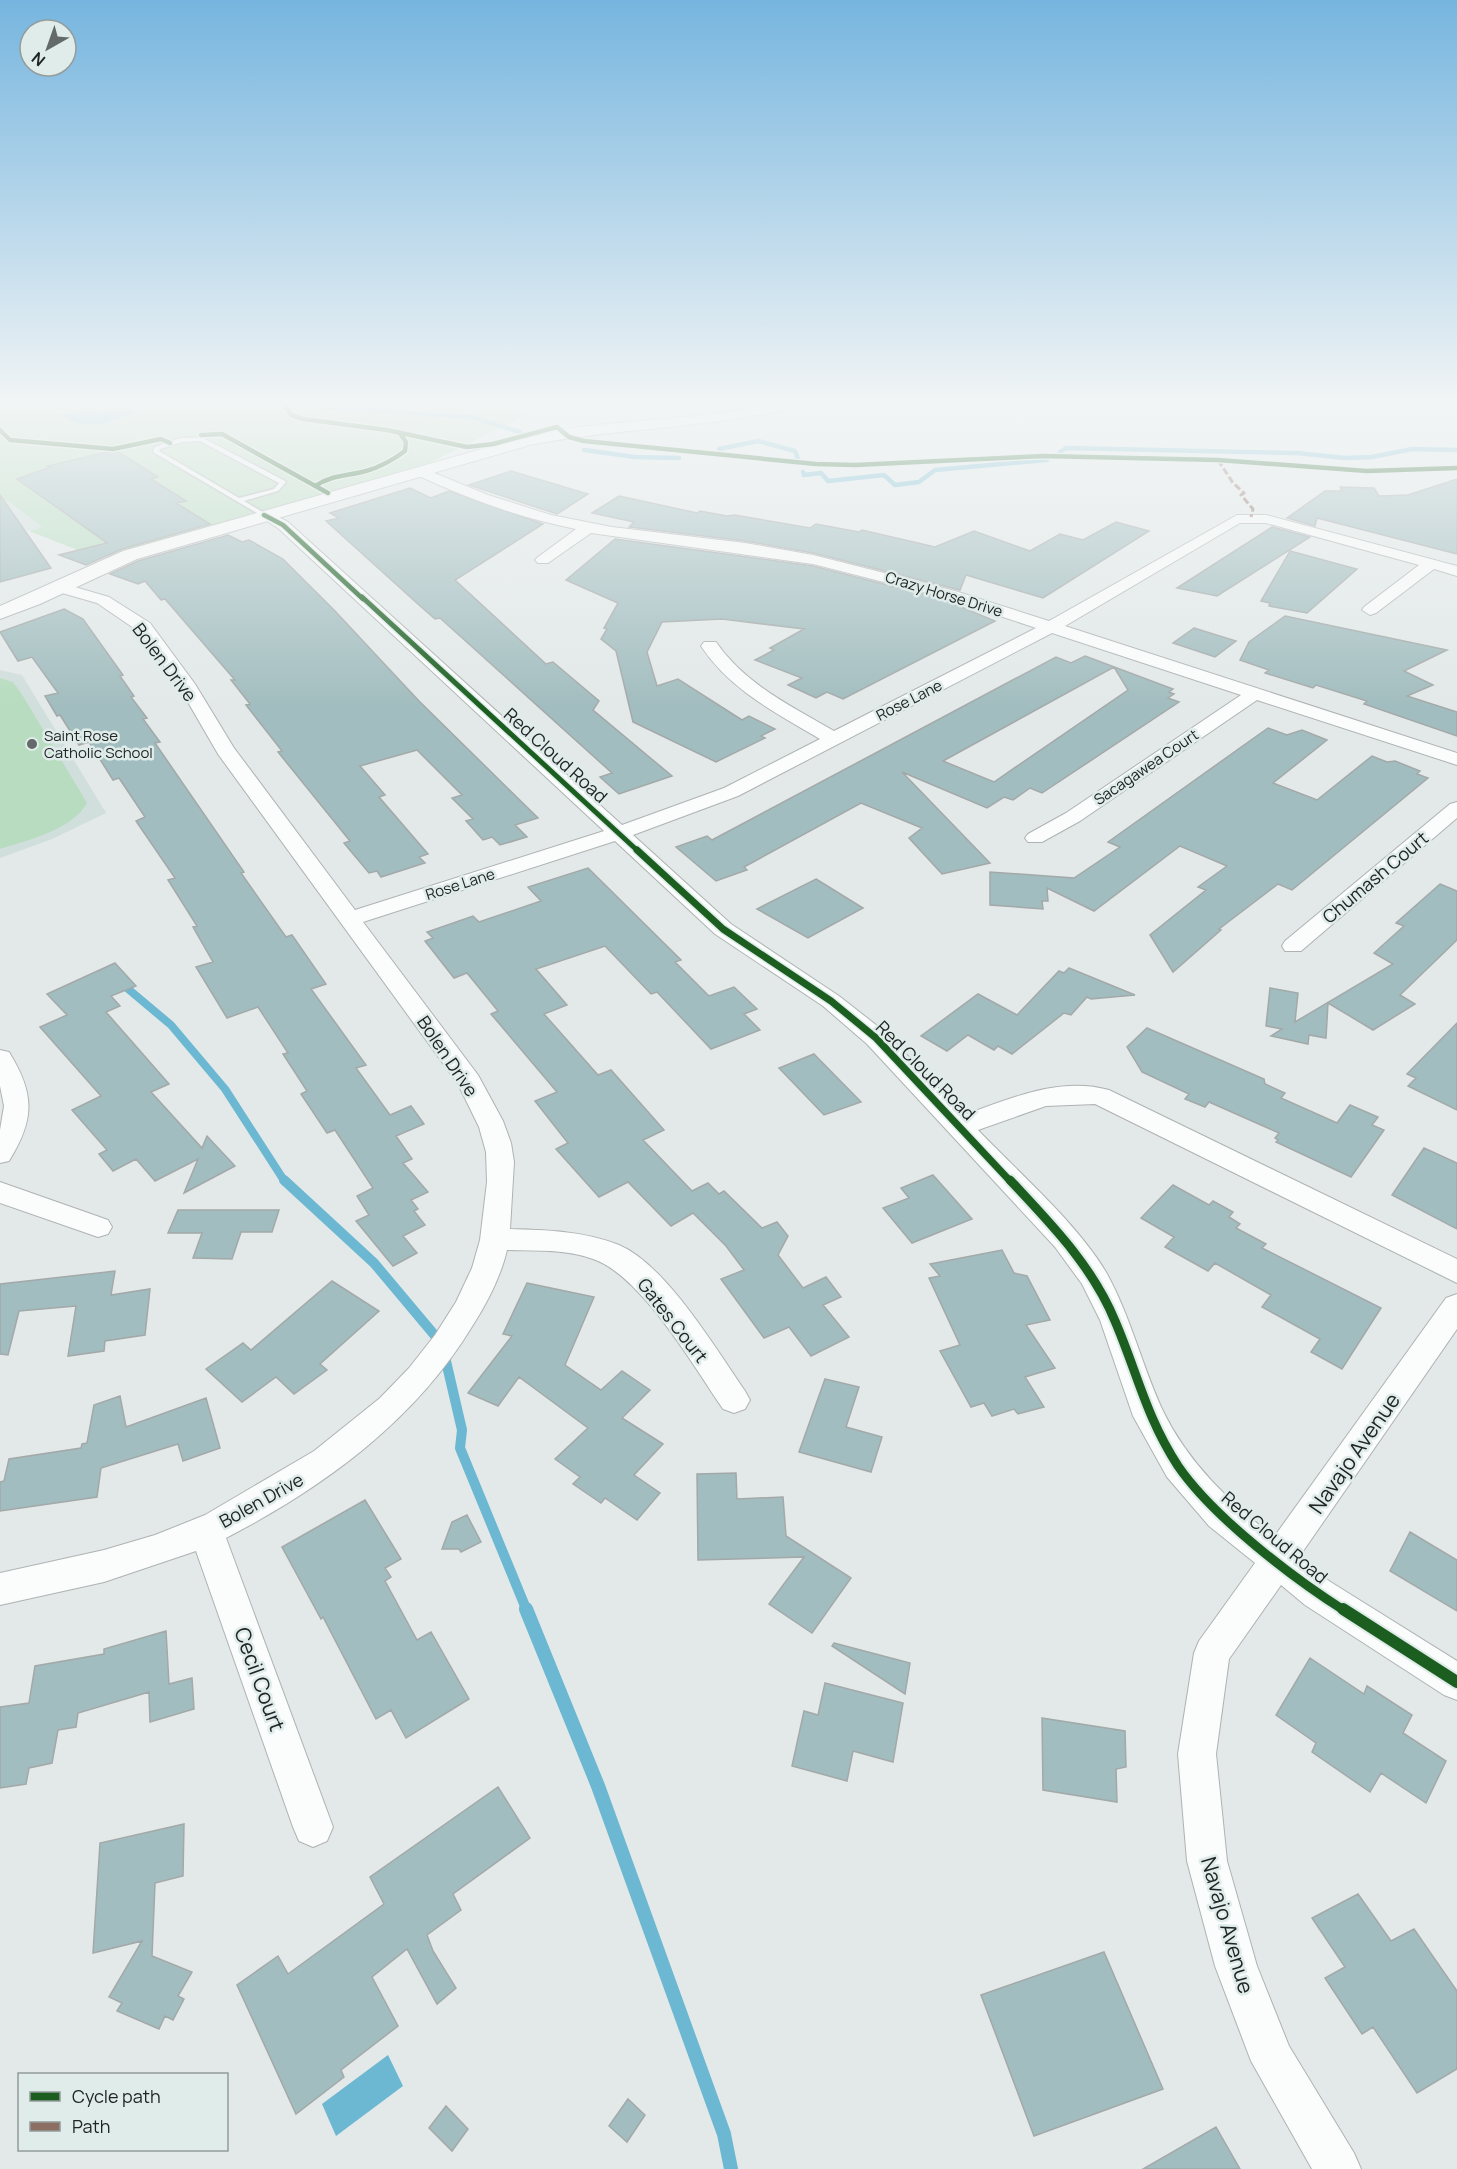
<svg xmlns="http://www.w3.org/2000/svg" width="1457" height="2169" font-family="Manrope,sans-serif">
<rect width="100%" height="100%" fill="#e2e9e8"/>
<path fill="#d0dedc" d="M7 501 41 526 43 527 0 537V502Z
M0 670 22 675 106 813 52 839 0 858Z"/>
<path fill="#b7dcbf" d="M0 403H489L528 414 395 480 134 553 98 558 29 531 42 527 8 501 0 502Z
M0 678 13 682 21 693 87 803C72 830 28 840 0 849Z"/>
<path fill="#6cb7d1" d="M92 408 100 412 131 408 137 412C108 422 89 433 60 415Z
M388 2055 403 2086 336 2136 322 2104Z"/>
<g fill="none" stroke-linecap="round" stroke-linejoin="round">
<path stroke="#6cb7d1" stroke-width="4.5" d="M316 403 323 407 472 417 520 432
M719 449 758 441 795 451 798 459
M584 450 635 457 679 458
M1060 452 1066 448 1297 453 1345 458 1372 457 1412 449 1457 450
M803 472 804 475 821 473 828 481 884 475 895 485 919 482 935 470 1047 460"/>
<path stroke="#6cb7d1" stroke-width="8" d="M121 983 171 1025 225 1089 285 1182"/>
<path stroke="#6cb7d1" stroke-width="10" d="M284 1180 374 1263 442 1344 462 1430 460 1448 527 1611"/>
<path stroke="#6cb7d1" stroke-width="14" d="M526 1609 598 1786 724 2134 731 2169"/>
</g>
<path fill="#a2bdbf" stroke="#a3a8a8" stroke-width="1.5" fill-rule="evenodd" d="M115 450 158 477 151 479 186 501 176 503 210 524 122 549 86 565 59 555 107 543 17 479 51 467 48 466Z
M511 471 588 494 557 514 469 485Z
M1457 479V554L1317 518 1315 526 1287 518 1325 491H1342L1340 487 1374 488 1379 496 1408 495Z
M410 488 431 498 449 491 543 524 455 580 546 664 553 662 599 701 593 710 672 776 619 794 600 777 612 773 440 618 435 619 419 605 326 521 339 518 330 513Z
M0 495 18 521 51 568 0 582Z
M619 496 697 513 700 511 727 516 735 515 810 528 816 524 859 532 862 530 935 547 974 531 1030 551 1060 534 1083 540 1116 522 1149 531 1043 598 966 575 960 590 813 553 745 541 629 527 634 522 592 513Z
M1272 527 1310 537 1217 596 1177 588Z
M228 535 242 542 249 540 283 559 335 611 419 701 538 818 515 825 527 837 500 845 492 837 483 840 466 821 473 819 452 798 462 795 417 750 360 766 385 795 379 797 428 854 419 857 425 863 381 877 377 871 369 873 344 843 350 841 278 752 282 751 246 705 250 704 231 680H235L165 599 161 600 145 581 138 584 110 574 138 561Z
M615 539 813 566 942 599 995 621 843 699 827 692 816 698 788 685 802 678 755 660 774 650 770 648 804 629 722 619 662 622 647 652 657 686 678 679 742 720 749 716 775 729 761 736 765 738 716 762 633 722 616 651 601 639 607 629 604 628 618 603 566 580Z
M1290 551 1357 569 1307 613 1269 606 1270 603 1261 601Z
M64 609 83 619 123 675 120 676 134 696 131 697 147 718 143 719 160 742 155 743 244 872 241 873 286 937 292 935 326 984 311 989 366 1065 356 1068 390 1115 411 1106 424 1124 396 1136 412 1159 403 1163 428 1192 411 1200 418 1209 414 1211 425 1225 403 1236 417 1253 393 1266 356 1221 369 1215 357 1196 373 1188 335 1130 327 1133 301 1094 307 1091 283 1054 288 1053 258 1007 227 1018 196 967 213 962 193 927 197 926 168 880 175 878 136 821 145 817 119 778 113 780 89 742 79 745 60 715 57 716 45 696 58 693 32 657 18 661 0 632Z
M1285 616 1447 650 1404 671 1433 685 1407 696 1457 712V736L1364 704 1367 701 1316 685 1313 688 1265 673 1269 670 1240 660 1249 642Z
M1194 628 1236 641 1215 657 1173 643Z
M1085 656 1173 689 1169 692 1174 694 1168 698 1179 702 1042 793 1030 788 1013 800 1004 797 987 808 902 772 990 863 942 874 909 838 922 828 861 803 744 867 747 870 716 881 676 847 707 836 712 840 1056 657 1071 663ZM1114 667 1128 690 994 782 943 761Z
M1268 728 1287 735 1302 730 1327 740 1273 783 1317 800 1372 756 1387 762 1395 761 1420 771 1417 774 1428 778 1292 890 1278 884 1219 929 1221 930 1173 972 1150 935 1206 890 1198 887 1227 866 1180 846 1094 911 1047 888 1048 901H1042L1043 909 990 905V872L1074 878 1120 847 1108 842Z
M588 868 681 960 675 962 709 996 734 987 757 1009 744 1014 760 1030 711 1049 657 992 651 994 605 946 536 969 567 1005 544 1014 598 1075 611 1070 664 1130 643 1140 692 1191 708 1183 719 1194 724 1191 762 1228 777 1222 788 1236 778 1255 803 1288 826 1277 841 1297 823 1305 849 1337 811 1356 789 1327 764 1338 721 1279 744 1270 726 1246 693 1213 671 1226 628 1182 599 1197 556 1149 568 1143 535 1101 557 1092 491 1014 498 1011 467 973 454 978 425 941 433 938 427 932 473 916 479 922 541 901 528 887Z
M816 879 863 908 808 938 757 909Z
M1440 884 1457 891V940L1400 995 1415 1004 1373 1030 1328 1003 1326 1038 1309 1035 1308 1044 1271 1036 1282 1029 1266 1026 1270 988 1298 993 1295 1022 1393 964 1374 953 1404 926 1396 923Z
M115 963 136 986 111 996 120 1006 106 1012 169 1084 151 1092 202 1148 207 1136 235 1166 184 1193 198 1159 155 1181 136 1159 113 1171 99 1154 107 1150 72 1110 101 1096 40 1027 67 1015 47 994Z
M1069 968 1135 995 1091 999 1087 997 1071 1015 1064 1013 1012 1054 998 1046 994 1050 968 1035 947 1051 921 1036 978 994 1017 1015 1059 971 1064 973Z
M1457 1023V1110L1408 1086 1416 1078 1407 1074Z
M1147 1028 1264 1079 1265 1084 1285 1093 1281 1098 1337 1123 1350 1105 1378 1117 1372 1125 1384 1130 1351 1177 1276 1142 1278 1140 1275 1138 1279 1133 1209 1102 1205 1107 1185 1099 1189 1094 1142 1072 1127 1047Z
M814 1054 861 1102 824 1115 779 1068Z
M1424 1148 1457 1163V1229L1392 1195Z
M933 1175 972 1219 912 1243 883 1208 909 1198 901 1188Z
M1173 1185 1209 1205 1213 1201 1233 1212 1229 1217 1240 1224 1236 1228 1266 1244 1262 1248 1381 1308 1342 1369 1311 1352 1320 1339 1262 1307 1271 1295 1215 1263 1208 1271 1165 1247 1174 1237 1141 1218Z
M178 1210H279L272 1232H241L232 1259 193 1258 202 1233H168Z
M1002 1250 1014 1273 1027 1276 1050 1320 1026 1325 1055 1368 1025 1377 1044 1407 1018 1414 1014 1409 992 1416 984 1403 971 1407 940 1351 960 1345 929 1278 940 1276 930 1264Z
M115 1271 111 1295 150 1289 145 1335 105 1341 104 1351 68 1356 76 1306 19 1311 8 1355 0 1354V1284Z
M332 1281 379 1311 320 1364 327 1370 294 1394 276 1377 242 1402 206 1369 243 1343 251 1350Z
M527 1283 594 1297 565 1365 601 1390 622 1371 650 1390 622 1418 663 1444 634 1475 660 1493 637 1520 605 1498 601 1503 573 1484 580 1477 555 1459 588 1428 519 1377 498 1406 468 1393 512 1336 503 1334Z
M825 1379 859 1387 846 1427 882 1437 871 1472 799 1452Z
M120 1396 126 1427 206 1398 220 1448 183 1461 178 1444 101 1468 97 1497 0 1511V1482L4 1481 9 1459 81 1448 82 1444 87 1443 94 1405Z
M736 1473 737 1499 783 1497 786 1536 851 1578 812 1633 769 1604 804 1557 698 1560 697 1474Z
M365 1500 401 1559 385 1568 391 1577 385 1581 417 1640 431 1632 469 1699 406 1738 391 1710 376 1719 323 1617 321 1619 282 1547Z
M467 1515 481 1542 461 1552 459 1549H442L452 1522Z
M1410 1532 1457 1560V1611L1390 1571Z
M166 1631 169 1684 192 1678 194 1709 150 1722 149 1692 78 1713 76 1727 58 1730 52 1763 29 1768 26 1784 0 1788V1707L29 1703 35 1666 104 1654V1649Z
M834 1643 910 1663 905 1694 832 1646Z
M1310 1658 1364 1694 1367 1686 1412 1715 1403 1733 1446 1761 1426 1803 1381 1773 1370 1792 1312 1752 1316 1743 1276 1715Z
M825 1683 903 1703 893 1762 853 1751 847 1781 792 1766 804 1711 818 1715Z
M1042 1718 1125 1731 1126 1767 1116 1769 1117 1802 1043 1790Z
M498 1787 530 1838 453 1894 461 1910 427 1935 433 1951 456 1988 437 2004 407 1949 372 1977 398 2026 341 2070 344 2077 296 2114 237 1985 278 1956 288 1974 384 1904 370 1877Z
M184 1824 183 1876 155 1883 152 1956 192 1972 178 1996 184 1999 173 2020 165 2016 159 2029 117 2011 122 2003 109 1997 142 1941 93 1953 100 1843Z
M1358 1894 1391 1941 1414 1929 1457 1991V2069L1417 2093 1373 2027 1362 2034 1325 1978 1345 1967 1312 1918Z
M1104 1952 1163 2089 1034 2136 981 1995Z
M628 2099 645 2115 627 2142 609 2126Z
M446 2106 468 2129 452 2151 429 2128Z
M1216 2127 1240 2169H1143Z"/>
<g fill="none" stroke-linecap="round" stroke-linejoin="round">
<defs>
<path id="service" d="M181 438H203L285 481 286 482 278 491 244 501 266 514V516H262L153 452 155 447ZM200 441 279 483 274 489 239 498 159 451 160 449 182 442Z"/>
<path id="minor" d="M422 468 488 495 551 515 612 527 745 543 813 555 955 591 1049 621 1237 515H1266L1457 566V576L1434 569 1376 613 1370 615 1362 610 1364 607 1419 565 1266 523H1240L1065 626 1457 753V765L1257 700 1080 821 1042 842H1028L1025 838 1028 834 1066 813 1241 695 1052 633 738 796 633 835 731 924 839 996 885 1032 964 1115C1009 1099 1060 1076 1109 1090L1457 1259V1283L1095 1104 1046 1106 978 1130C1018 1172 1076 1222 1106 1272 1131 1317 1142 1366 1163 1411 1188 1463 1230 1502 1274 1537L1446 1298 1457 1294V1329L1299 1557 1329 1581 1457 1661V1700L1444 1695 1305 1605 1281 1585 1229 1659 1216 1754 1227 1861 1257 1966 1289 2046 1354 2153 1361 2169H1312L1251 2061 1215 1966 1187 1861 1178 1754 1194 1653 1199 1641 1255 1563 1209 1526 1167 1477 1133 1416 1100 1320 1082 1284 1055 1247 867 1044 823 1006 715 934 615 841 363 922 478 1075 503 1121 511 1143 514 1162 510 1229C547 1230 584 1231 619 1245 666 1265 716 1349 745 1391L750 1400 745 1409 734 1413 723 1409C694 1367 641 1275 593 1259 566 1249 535 1251 507 1250 501 1276 487 1303 473 1325 415 1421 324 1487 226 1538L333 1827 327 1841 313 1847 299 1841 293 1827 196 1551 104 1582 0 1605V1573L104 1550 155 1535 205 1515 314 1451 380 1398 409 1368 435 1335 456 1302 472 1268 480 1240 487 1182 486 1152 479 1127 458 1084 218 754 178 685 138 631 97 603 55 591 53 588 55 585 61 583 109 597 150 623 195 684 234 748 355 910 604 831 278 528 257 515 259 512H269L288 522 622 825 724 788 820 739C776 713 730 690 701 646L704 642H716C745 684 791 706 834 731L1036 628 943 597 813 564 591 533 548 563H538L535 560 538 557 576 529C521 518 468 499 417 475V469Z
M1457 802V818L1301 951H1285L1282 946 1285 941 1450 804Z
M0 1050 9 1052C35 1094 35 1119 9 1161L0 1163V1130L4 1106 0 1086Z
M0 1182 108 1220 112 1227 108 1234 98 1237 0 1203Z"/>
<path id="tertiary" d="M775 403H802L800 406C711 429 619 427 530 445L137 559 40 604 0 619V606L123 551 521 438C604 417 692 424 775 403Z"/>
</defs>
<use href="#service" stroke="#aeb3b2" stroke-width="3"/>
<use href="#minor" stroke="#aeb3b2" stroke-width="2"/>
<use href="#tertiary" stroke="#aeb3b2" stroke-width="2"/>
<use href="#service" fill="#fbfcfc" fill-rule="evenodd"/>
<use href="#minor" fill="#fbfcfc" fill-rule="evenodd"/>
<use href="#tertiary" fill="#fbfcfc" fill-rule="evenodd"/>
<path stroke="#8d6e63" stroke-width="3" stroke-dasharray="7 3" stroke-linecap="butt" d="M1218 460 1233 483 1244 493 1241 495 1253 509 1251 517"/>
<defs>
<path id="cycleway-far4" d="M284 403 291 415 303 419 387 430 467 447 493 444 557 427 569 437 584 441 816 464 855 465 1044 456 1218 460 1367 471 1457 468
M0 430 10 440 113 449 161 439 170 443
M201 435 222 434 328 493
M315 486C331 475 348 476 366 471 380 467 393 460 405 451L406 442 399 432
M264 515 283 525 363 599"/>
<path id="cycleway-far3" d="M362 597 639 852"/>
<path id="cycleway-far2" d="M637 850 723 929 831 1001 876 1038 1011 1182"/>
<path id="cycleway-far1" d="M1010 1180C1050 1223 1092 1265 1115 1321 1137 1372 1146 1417 1178 1466 1213 1517 1293 1578 1345 1611"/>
<path id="cycleway" d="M1343 1609 1457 1682"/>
</defs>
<use href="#cycleway-far4" stroke="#dfecea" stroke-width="7"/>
<use href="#cycleway-far3" stroke="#dfecea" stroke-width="8"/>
<use href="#cycleway-far2" stroke="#dfecea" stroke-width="10"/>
<use href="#cycleway-far1" stroke="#dfecea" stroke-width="13"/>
<use href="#cycleway" stroke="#dfecea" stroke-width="16"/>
<use href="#cycleway-far4" stroke="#1b5e20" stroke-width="4.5"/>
<use href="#cycleway-far3" stroke="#1b5e20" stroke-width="5"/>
<use href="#cycleway-far2" stroke="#1b5e20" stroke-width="7"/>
<use href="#cycleway-far1" stroke="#1b5e20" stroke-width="9"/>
<use href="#cycleway" stroke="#1b5e20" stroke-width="12"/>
</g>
<linearGradient id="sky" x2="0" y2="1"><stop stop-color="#76b5df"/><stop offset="0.57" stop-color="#f2f5f5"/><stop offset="1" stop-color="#f2f5f5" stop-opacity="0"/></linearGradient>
<rect width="1457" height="707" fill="url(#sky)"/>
<circle fill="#646a69" stroke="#dfecea" stroke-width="2" cx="32" cy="744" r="6"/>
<g text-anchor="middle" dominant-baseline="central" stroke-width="5" stroke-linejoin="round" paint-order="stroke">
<g font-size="15" fill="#202524" stroke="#dfecea">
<text transform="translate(944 594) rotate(17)">Crazy Horse Drive</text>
<text transform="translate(909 700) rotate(-27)">Rose Lane</text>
<text transform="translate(1146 767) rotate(-34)">Sacagawea Court</text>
<text transform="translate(460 884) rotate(-18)">Rose Lane</text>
</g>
<g font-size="15" fill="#202524" stroke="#dfecea" text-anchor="start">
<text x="44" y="735">Saint Rose<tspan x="44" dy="17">Catholic School</tspan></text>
</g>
<g font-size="18" fill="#202524" stroke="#dfecea">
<text transform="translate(165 662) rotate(53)">Bolen Drive</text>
<text transform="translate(556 755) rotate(42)">Red Cloud Road</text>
<text transform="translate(1375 877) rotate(-40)">Chumash Court</text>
<text transform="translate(448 1056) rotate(56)">Bolen Drive</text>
<text transform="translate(926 1070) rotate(45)">Red Cloud Road</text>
<text transform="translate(673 1320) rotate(52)">Gates Court</text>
<text transform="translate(261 1500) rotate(-29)">Bolen Drive</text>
<text transform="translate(1275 1537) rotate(40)">Red Cloud Road</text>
</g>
<g font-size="21" fill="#202524" stroke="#dfecea">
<text transform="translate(1354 1453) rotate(-55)">Navajo Avenue</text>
<text transform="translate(260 1679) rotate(70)">Cecil Court</text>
<text transform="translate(1228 1925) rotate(74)">Navajo Avenue</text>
</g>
</g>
<rect x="18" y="2073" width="210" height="78" fill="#dfecea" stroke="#939c9b" stroke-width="1.5"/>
<rect x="30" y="2092" width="30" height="9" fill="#1b5e20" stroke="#939c9b" stroke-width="1.5"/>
<text x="72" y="2103" font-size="18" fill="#202524">Cycle path</text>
<rect x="30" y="2122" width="30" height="9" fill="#8d6e63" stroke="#939c9b" stroke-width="1.5"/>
<text x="72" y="2133" font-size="18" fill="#202524">Path</text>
<g transform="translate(48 48) rotate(220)"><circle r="28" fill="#dfecea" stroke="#939c9b" stroke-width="1.5"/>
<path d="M0-4.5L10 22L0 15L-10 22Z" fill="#646a69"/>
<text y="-9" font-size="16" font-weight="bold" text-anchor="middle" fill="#202524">N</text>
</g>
</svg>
